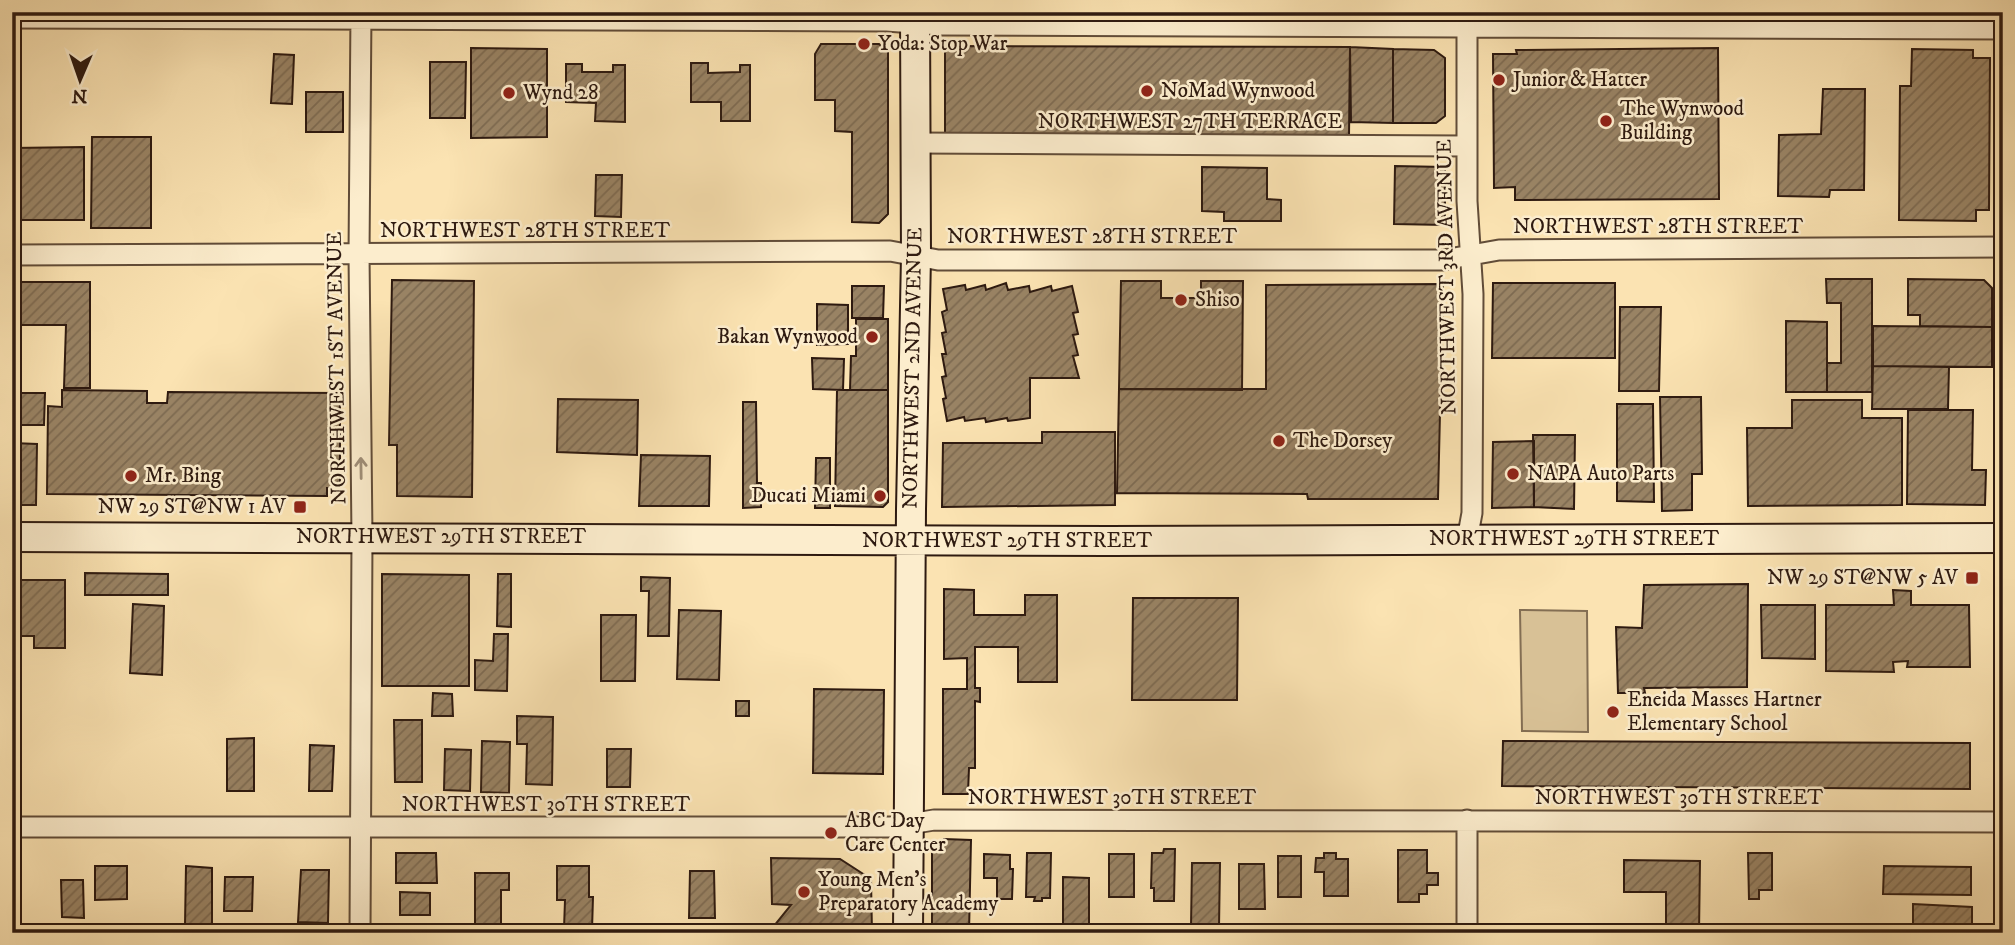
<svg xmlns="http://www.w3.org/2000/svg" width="2015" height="945" font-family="'IM FELL DW Pica',serif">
<defs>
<pattern id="building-hatch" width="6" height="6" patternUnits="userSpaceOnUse" patternTransform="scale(1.75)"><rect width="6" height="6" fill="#998364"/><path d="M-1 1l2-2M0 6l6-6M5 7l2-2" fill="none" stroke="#7d6a51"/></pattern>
</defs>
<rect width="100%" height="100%" fill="#fbe3b2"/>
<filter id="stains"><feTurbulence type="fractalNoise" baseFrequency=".00286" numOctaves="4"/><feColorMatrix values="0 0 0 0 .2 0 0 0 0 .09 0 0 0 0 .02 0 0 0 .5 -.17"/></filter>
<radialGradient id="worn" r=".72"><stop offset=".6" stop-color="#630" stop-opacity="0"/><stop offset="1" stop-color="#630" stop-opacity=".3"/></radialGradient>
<path fill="#d8c196" stroke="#836e53" stroke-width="2" d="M1520 610 1587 611 1588 732 1522 731Z"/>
<path fill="url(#building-hatch)" stroke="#2e1a10" stroke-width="2" d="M821 44H879L888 52V214L879 223 852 222V132L835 131V100H815V54Z
M945 46 1350 47 1349 137 945 134Z
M1350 47 1393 49V123L1351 122Z
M471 48 547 49V137L471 138Z
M1718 48 1719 199 1515 200V187L1494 188 1493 54H1517L1516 50Z
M1393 49 1434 50 1445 58V116L1436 123H1393Z
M1912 49 1973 50V58H1990L1989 210H1976V221L1899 220 1900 86H1911Z
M274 54 294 55 292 104 271 103Z
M430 62H466L465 118H430Z
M691 63H708V73L740 72V65H750V121H721V102H691Z
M566 64H582V72H613V65H625V122L595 121 596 103 566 102Z
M1823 89H1865L1864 190H1830L1829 197 1778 196 1779 135 1821 134Z
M306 92H343V132H306Z
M92 137H151V228H91Z
M84 147V220H12V148Z
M1395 166 1445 167V225L1394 224Z
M1202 167 1267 168V199L1281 200V221H1224V212L1202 211Z
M596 175H622L621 217 595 216Z
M1826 279H1872V392H1827V363H1841V303H1827Z
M1908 279 1984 280 1992 288V327L1920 326V315H1908Z
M392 280 474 281 472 497 397 496V445H389Z
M1121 281H1161V298H1201V281H1243L1242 390 1119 389Z
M12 282H90V388H64L66 325H12Z
M1006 283 1008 290 1029 286 1030 292 1051 286 1052 291 1072 286 1078 312 1073 313 1078 334 1073 335 1078 355 1073 356 1079 378H1030V418L1008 421 1007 418 986 422 985 418 965 421 964 417 947 421 943 399 946 398 942 377 946 376 942 354H946L942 333 946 332 942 312 947 310 943 289 965 285 966 290 985 285 986 290Z
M1493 283H1615V358H1492Z
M1443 284 1438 499H1308L1307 494 1117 493 1119 389H1266V285Z
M852 286H884L883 318H852Z
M817 304 848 305V344L817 345Z
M1620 307H1661L1659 391H1619Z
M856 319H888V390H850L851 356H856Z
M1786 321 1827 322V392H1786Z
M1873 326 1992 327V367L1873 366Z
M812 358 844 359 843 390 813 389Z
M1873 366 1949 367 1948 409H1872Z
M62 390 147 391V403H167L168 392 340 393V488H327V496L47 494 48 406 62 407Z
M837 390H888V502L883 507 835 506Z
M12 393H45L44 425H12Z
M1660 397H1701L1702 474H1692V510L1662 511Z
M558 399 638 400 637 455 557 452Z
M1792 400H1862V418H1902V505L1748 506 1747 428H1792Z
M743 402H756L757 483H761V507L743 508Z
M1617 404H1653L1654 502 1617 501Z
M1908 410H1973L1972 470H1986L1985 505 1907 504Z
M1042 432H1115V505L942 507 943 443H1042Z
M1533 435H1575L1574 509 1534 507Z
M1534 441V507L1492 508 1493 442Z
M12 443 37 444 36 505H12Z
M641 455 710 456 709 506H639Z
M816 458H830V508H815Z
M85 573 168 574V595H85Z
M382 574 469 575V686H382Z
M498 574H511V627L497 626Z
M641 577 670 578 669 636H648L649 591H641Z
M12 580H65V648H34V636H12Z
M1748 584 1747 687 1644 688 1645 693H1618L1616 627 1642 628 1644 585Z
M944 589 974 590V615H1025V595H1057V682H1018V647H975V688H980V702L975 701V768H969L968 794H943V689H967V658L944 659Z
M1893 590 1911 591V605H1969L1970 667H1907L1908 661 1893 662 1894 672 1826 671V605H1894Z
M1133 598H1238L1237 700H1132Z
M133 604 164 606 162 675 130 673Z
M1761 605H1815V659L1762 658Z
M679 610 721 611 719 680 677 679Z
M601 615H636L635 681H601Z
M494 634H508L507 691 475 690V660L493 661Z
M814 689 884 690 883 774 813 773Z
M433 693 452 694 453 716H432Z
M736 701H749V716H736Z
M517 716 553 717 552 785 526 784 527 744H517Z
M394 720H422V782H395Z
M254 738V791H227V739Z
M482 741 510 742 509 793 481 792Z
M1503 741 1970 743V789L1502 786Z
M310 745 334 746 332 791H309Z
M445 749 471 750 470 791 444 790Z
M607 749H631L630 787H607Z
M944 839 971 840 969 933H932V853Z
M1164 849H1175L1174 901H1154V888H1151L1152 853H1163Z
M1398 850H1427V873H1438V885H1427V894H1419V902H1398Z
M396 853H436L437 883H396Z
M1027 853H1051L1050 898H1042V901H1034L1035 897H1026Z
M1324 853H1336V859H1348V896H1324V872H1315L1316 858H1324Z
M1748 853H1772V890H1759V899H1749Z
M984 854 1010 855V869H1013L1012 899H997V878H984Z
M1109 854H1134V897H1109Z
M1278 856H1301V897H1278Z
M771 858 840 859 871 879 872 933H781L774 926 791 905 772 904Z
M1624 860 1700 861 1699 933H1654V929H1666V892H1624Z
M1192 863H1220L1219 927H1191Z
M1239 864H1264L1265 909H1239Z
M95 866H127V899L95 900Z
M186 866 212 868V926L185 925Z
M557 866H589V897H593L592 930 564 929 565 900H557Z
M1884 866 1971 867V895L1883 894Z
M301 870H329L328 923 298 922Z
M690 871H714L715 918H689Z
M475 873H509V890H501V924H475Z
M225 877H253L252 911H224Z
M1063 877 1089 878V927H1063Z
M61 880H83L84 918 62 917Z
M400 892 430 893V915H400Z
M1913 904 1972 907V927H1967V933H1936V928H1913Z
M1618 925H1646V933H1618Z
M1145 928 1181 929V933H1145Z
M1302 928V933H1279V929Z"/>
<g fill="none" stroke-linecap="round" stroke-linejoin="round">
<defs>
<path id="street" d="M1467 12V201L1473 294 1472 513 1467 540
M12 18 887 21 939 25 2003 29
M914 143 1466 146
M12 255 890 251 938 260H1443L1499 250 2003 247
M1467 820V933
M12 827H891L934 820 2003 822
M360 933 362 537 359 254 361 12"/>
<path id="secondary" d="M12 537 1109 541 2003 538
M908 933 911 509 916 256 915 12"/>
</defs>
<use href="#street" stroke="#614c38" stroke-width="23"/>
<use href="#secondary" stroke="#2e1a10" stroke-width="32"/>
<use href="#street" stroke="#fcedcd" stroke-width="19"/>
<use href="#secondary" stroke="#fcedcd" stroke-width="28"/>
</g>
<defs><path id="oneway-shaft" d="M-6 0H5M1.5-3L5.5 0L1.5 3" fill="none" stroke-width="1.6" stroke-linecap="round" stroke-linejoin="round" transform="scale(1.75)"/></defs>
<use stroke="#9f8e78" href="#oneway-shaft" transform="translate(361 468) rotate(-91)"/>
<g fill="#8f2418" stroke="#fcedcd" stroke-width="2.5">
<circle cx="864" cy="44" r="7"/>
<circle cx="1499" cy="80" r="7"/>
<circle cx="1147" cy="91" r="7"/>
<circle cx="509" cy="93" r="7"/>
<circle cx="1606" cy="121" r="7"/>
<circle cx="1181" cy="300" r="7"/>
<circle cx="872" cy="337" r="7"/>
<circle cx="1279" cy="441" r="7"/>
<circle cx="1513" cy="474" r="7"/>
<circle cx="131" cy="476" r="7"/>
<circle cx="880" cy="496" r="7"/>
<rect x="293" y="500" width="14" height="14" rx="3.5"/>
<rect x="1965" y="571" width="14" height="14" rx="3.5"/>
<circle cx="1613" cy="712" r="7"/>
<circle cx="831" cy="833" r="7"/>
<circle cx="804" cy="892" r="7"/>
</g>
<g text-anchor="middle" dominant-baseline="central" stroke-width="5" stroke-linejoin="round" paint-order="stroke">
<g font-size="21" fill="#2e1a10" stroke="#fcedcd" text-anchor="start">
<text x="878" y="44">Yoda: Stop War</text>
<text x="1513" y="80">Junior &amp; Hatter</text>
<text x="1161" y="91">NoMad Wynwood</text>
<text x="523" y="93">Wynd 28</text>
<text x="1620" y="109">The Wynwood<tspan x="1620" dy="24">Building</tspan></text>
<text x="1195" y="300">Shiso</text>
<text x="858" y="337" text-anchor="end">Bakan Wynwood</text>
<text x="1293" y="441">The Dorsey</text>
<text x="1527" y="474">NAPA Auto Parts</text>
<text x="145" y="476">Mr. Bing</text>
<text x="866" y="496" text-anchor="end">Ducati Miami</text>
<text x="286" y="507" text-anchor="end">NW 29 ST@NW 1 AV</text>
<text x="1958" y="578" text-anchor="end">NW 29 ST@NW 5 AV</text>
<text x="1627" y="700">Eneida Masses Hartner<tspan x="1627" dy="24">Elementary School</tspan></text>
<text x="845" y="821">ABC Day<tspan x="845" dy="24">Care Center</tspan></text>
<text x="818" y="880">Young Men's<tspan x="818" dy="24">Preparatory Academy</tspan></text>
</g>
<g font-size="21" fill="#2e1a10" stroke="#fcedcd">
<text x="1190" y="122">NORTHWEST 27TH TERRACE</text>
<text x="1658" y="227">NORTHWEST 28TH STREET</text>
<text x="525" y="231">NORTHWEST 28TH STREET</text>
<text x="1092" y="237">NORTHWEST 28TH STREET</text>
<text transform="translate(1447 277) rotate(-91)">NORTHWEST 3RD AVENUE</text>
<text transform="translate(337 368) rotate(-91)">NORTHWEST 1ST AVENUE</text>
<text transform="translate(913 368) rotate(-89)">NORTHWEST 2ND AVENUE</text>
<text x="441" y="537">NORTHWEST 29TH STREET</text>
<text x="1574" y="539">NORTHWEST 29TH STREET</text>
<text x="1007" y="541">NORTHWEST 29TH STREET</text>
<text x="1112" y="798">NORTHWEST 30TH STREET</text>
<text x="1679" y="798">NORTHWEST 30TH STREET</text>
<text x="546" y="805">NORTHWEST 30TH STREET</text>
</g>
</g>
<rect width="2015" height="945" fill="none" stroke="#fbe3b2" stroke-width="42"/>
<rect x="14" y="14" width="1987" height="917" fill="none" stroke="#2e1a10" stroke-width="3.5"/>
<rect x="21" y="21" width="1973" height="903" fill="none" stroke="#2e1a10" stroke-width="2"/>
<g transform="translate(80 80) rotate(182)" stroke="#fcedcd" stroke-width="5" paint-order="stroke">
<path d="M0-5L12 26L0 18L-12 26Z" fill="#2e1a10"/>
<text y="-10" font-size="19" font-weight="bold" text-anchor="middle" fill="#2e1a10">N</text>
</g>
<rect width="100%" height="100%" filter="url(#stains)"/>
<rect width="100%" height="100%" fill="url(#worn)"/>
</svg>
